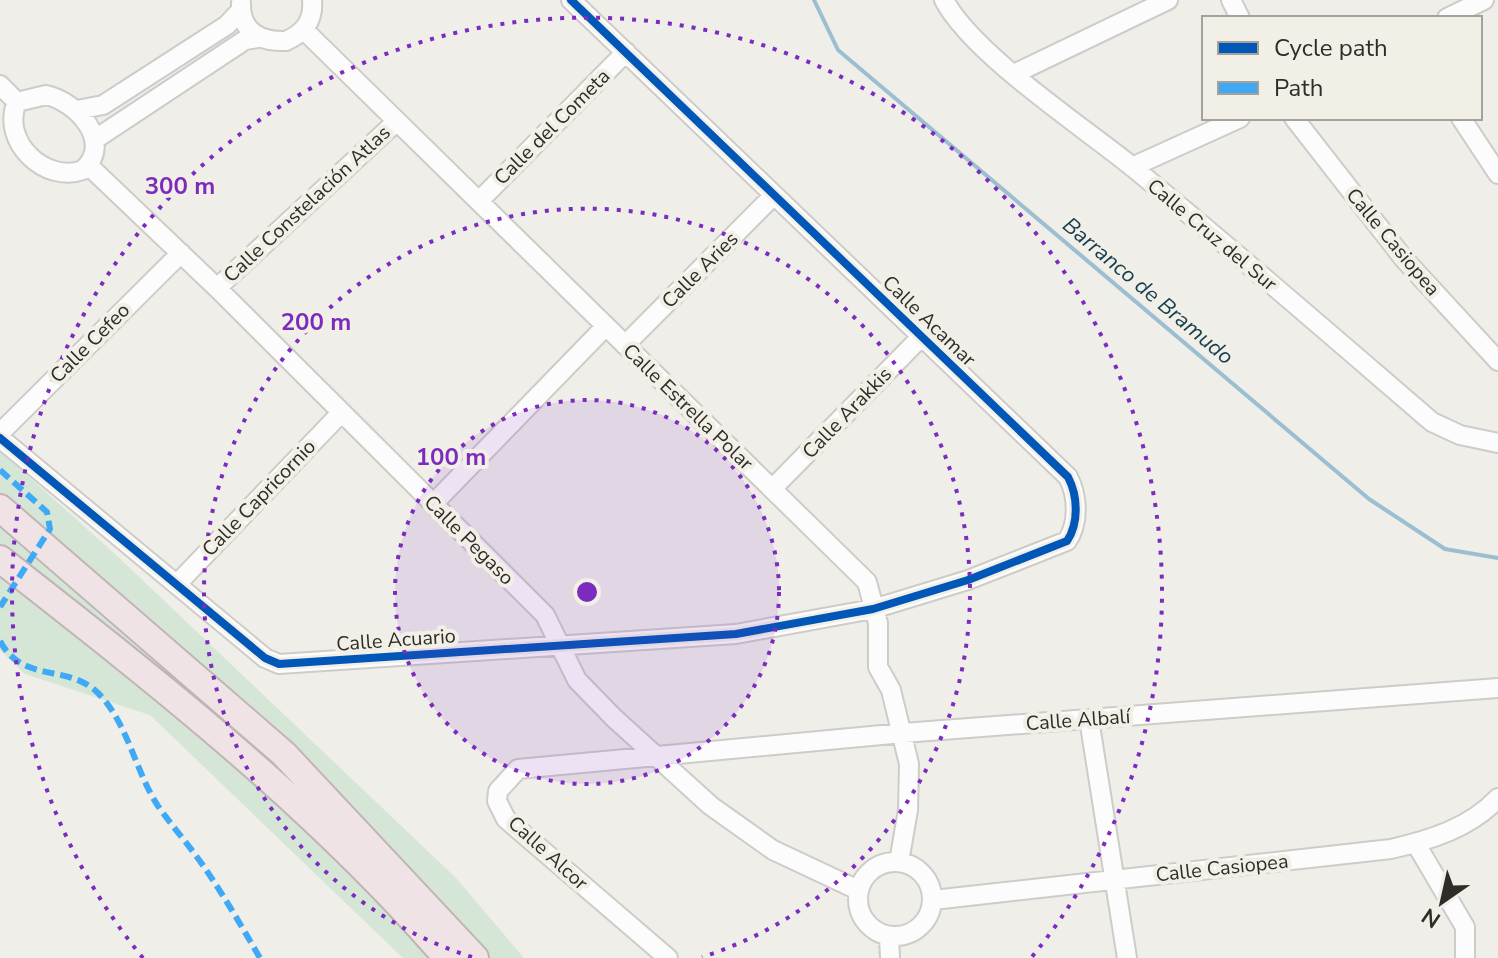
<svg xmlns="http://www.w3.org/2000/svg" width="1498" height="958" font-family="'Nunito Sans',sans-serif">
<rect width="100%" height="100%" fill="#efeee9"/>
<path fill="#d5e5d6" d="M0 451 115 554 455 877 524 958H403L150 715 25 674 0 650Z"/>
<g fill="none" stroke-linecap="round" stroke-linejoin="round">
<path stroke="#9bbed1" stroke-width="4" d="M814 0 838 50 1369 499 1445 549 1498 558"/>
<defs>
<path id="minor" d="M944 0C973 54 1079 124 1130 165 1232 249 1332 336 1432 422L1460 435 1498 443
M1231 0 1240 18
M241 3C240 31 260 42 286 41 304 33 314 21 312 0
M1447 18 1484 0
M304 30 867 582 878 623V667L891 690 909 764 908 810 899 862
M1016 73 1168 0
M0 85 17 102
M46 95C75 101 115 141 83 170 45 184 0 141 17 102Z
M77 110 103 105 227 25 241 10
M1294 118 1404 259 1498 361
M1461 118 1498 174
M94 140 245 40 258 38
M88 165 217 288 545 615 577 680 614 718 711 806 773 850 858 890
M1132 167 1240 118
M479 201 626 52
M217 288 397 121
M625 345 774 195
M0 433 181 253
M0 438 265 658 279 664 736 634 873 609 968 580 1067 541C1079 523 1078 496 1068 477L571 0
M772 489 922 336
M433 504 606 326
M177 584 341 413
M1089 719 1127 958
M1416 844 1465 927V958
M858 899a37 37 0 1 1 74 0a37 37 0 1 1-74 0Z
M933 900 1391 849C1430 840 1470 828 1498 798
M889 937 890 958
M668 958 506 819 497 801 498 791 518 769 903 733 1498 688"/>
<path id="highway" d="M0 508 284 754 475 958
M0 559C157 682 316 806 447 958"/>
</defs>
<use href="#minor" stroke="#cdccc9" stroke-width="22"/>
<use href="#highway" stroke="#c1b4b5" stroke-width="30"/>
<use href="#minor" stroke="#fdfcfc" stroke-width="18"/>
<use href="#highway" stroke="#efe3e6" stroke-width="26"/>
<path stroke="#3fa9f5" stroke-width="6" stroke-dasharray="12 6" stroke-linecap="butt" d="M0 470 47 512 50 529 0 607
M0 641C23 684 67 663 98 693 128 723 135 771 158 806 172 826 188 844 202 864 223 894 242 927 260 958"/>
<defs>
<path id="cycleway" d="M0 438 265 658 279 664 736 634 873 609 968 580 1067 541C1079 523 1078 496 1068 477L571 0"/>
</defs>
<use href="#cycleway" stroke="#f2efe6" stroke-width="13"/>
<use href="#cycleway" stroke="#0057b8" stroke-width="8"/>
</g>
<circle cx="587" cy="592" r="192" fill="#7b2cbf" fill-opacity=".12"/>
<g fill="none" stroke="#7b2cbf" stroke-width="4" stroke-dasharray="4 8">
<circle cx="587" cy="592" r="192"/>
<path d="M472 957A383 383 0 1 1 702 957"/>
<path d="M143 958A575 575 0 1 1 1031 958"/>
</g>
<g text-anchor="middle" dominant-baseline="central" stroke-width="8" stroke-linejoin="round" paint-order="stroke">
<g font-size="20" fill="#2e2d29" stroke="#f2efe6">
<text transform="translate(552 127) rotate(-45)">Calle del Cometa</text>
<text transform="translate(307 204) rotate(-43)">Calle Constelación Atlas</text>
<text transform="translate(1212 235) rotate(40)">Calle Cruz del Sur</text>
<text transform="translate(1393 242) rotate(50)">Calle Casiopea</text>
<text transform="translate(700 270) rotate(-45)">Calle Aries</text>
<text transform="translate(929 321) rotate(44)">Calle Acamar</text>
<text transform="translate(90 343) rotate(-45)">Calle Cefeo</text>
<text transform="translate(688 407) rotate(44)">Calle Estrella Polar</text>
<text transform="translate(847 413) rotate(-46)">Calle Arakkis</text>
<text transform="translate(259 498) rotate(-46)">Calle Capricornio</text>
<text transform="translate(469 540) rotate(45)">Calle Pegaso</text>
<text transform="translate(396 640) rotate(-4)">Calle Acuario</text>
<text transform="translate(1078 720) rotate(-4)">Calle Albalí</text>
<text transform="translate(548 853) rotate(42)">Calle Alcor</text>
<text transform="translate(1222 868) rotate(-6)">Calle Casiopea</text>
</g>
<g font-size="22" font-style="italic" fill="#133e53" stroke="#f2efe6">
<text transform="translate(1148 291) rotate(40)">Barranco de Bramudo</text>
</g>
</g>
<circle cx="587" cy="592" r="12" fill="#7b2cbf" stroke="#f2efe6" stroke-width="4"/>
<g font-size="24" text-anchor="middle" font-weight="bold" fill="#7b2cbf" stroke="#f2efe6" stroke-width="8" stroke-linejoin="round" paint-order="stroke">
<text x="180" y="194">300 m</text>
<text x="316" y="330">200 m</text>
<text x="451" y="465">100 m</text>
</g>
<rect x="1202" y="16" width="280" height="104" fill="#f2efe6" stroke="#a4a19a" stroke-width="2"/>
<rect x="1218" y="42" width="40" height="12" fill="#0057b8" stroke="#a4a19a" stroke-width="2"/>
<text x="1274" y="56" font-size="24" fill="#2e2d29">Cycle path</text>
<rect x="1218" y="82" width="40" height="12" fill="#3fa9f5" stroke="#a4a19a" stroke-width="2"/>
<text x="1274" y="96" font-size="24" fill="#2e2d29">Path</text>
<g transform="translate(1442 902) rotate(214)" stroke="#f2efe6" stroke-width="6" paint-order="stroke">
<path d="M0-6L14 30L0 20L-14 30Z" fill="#2e2d29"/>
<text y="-12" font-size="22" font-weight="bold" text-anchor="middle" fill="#2e2d29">N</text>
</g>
</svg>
